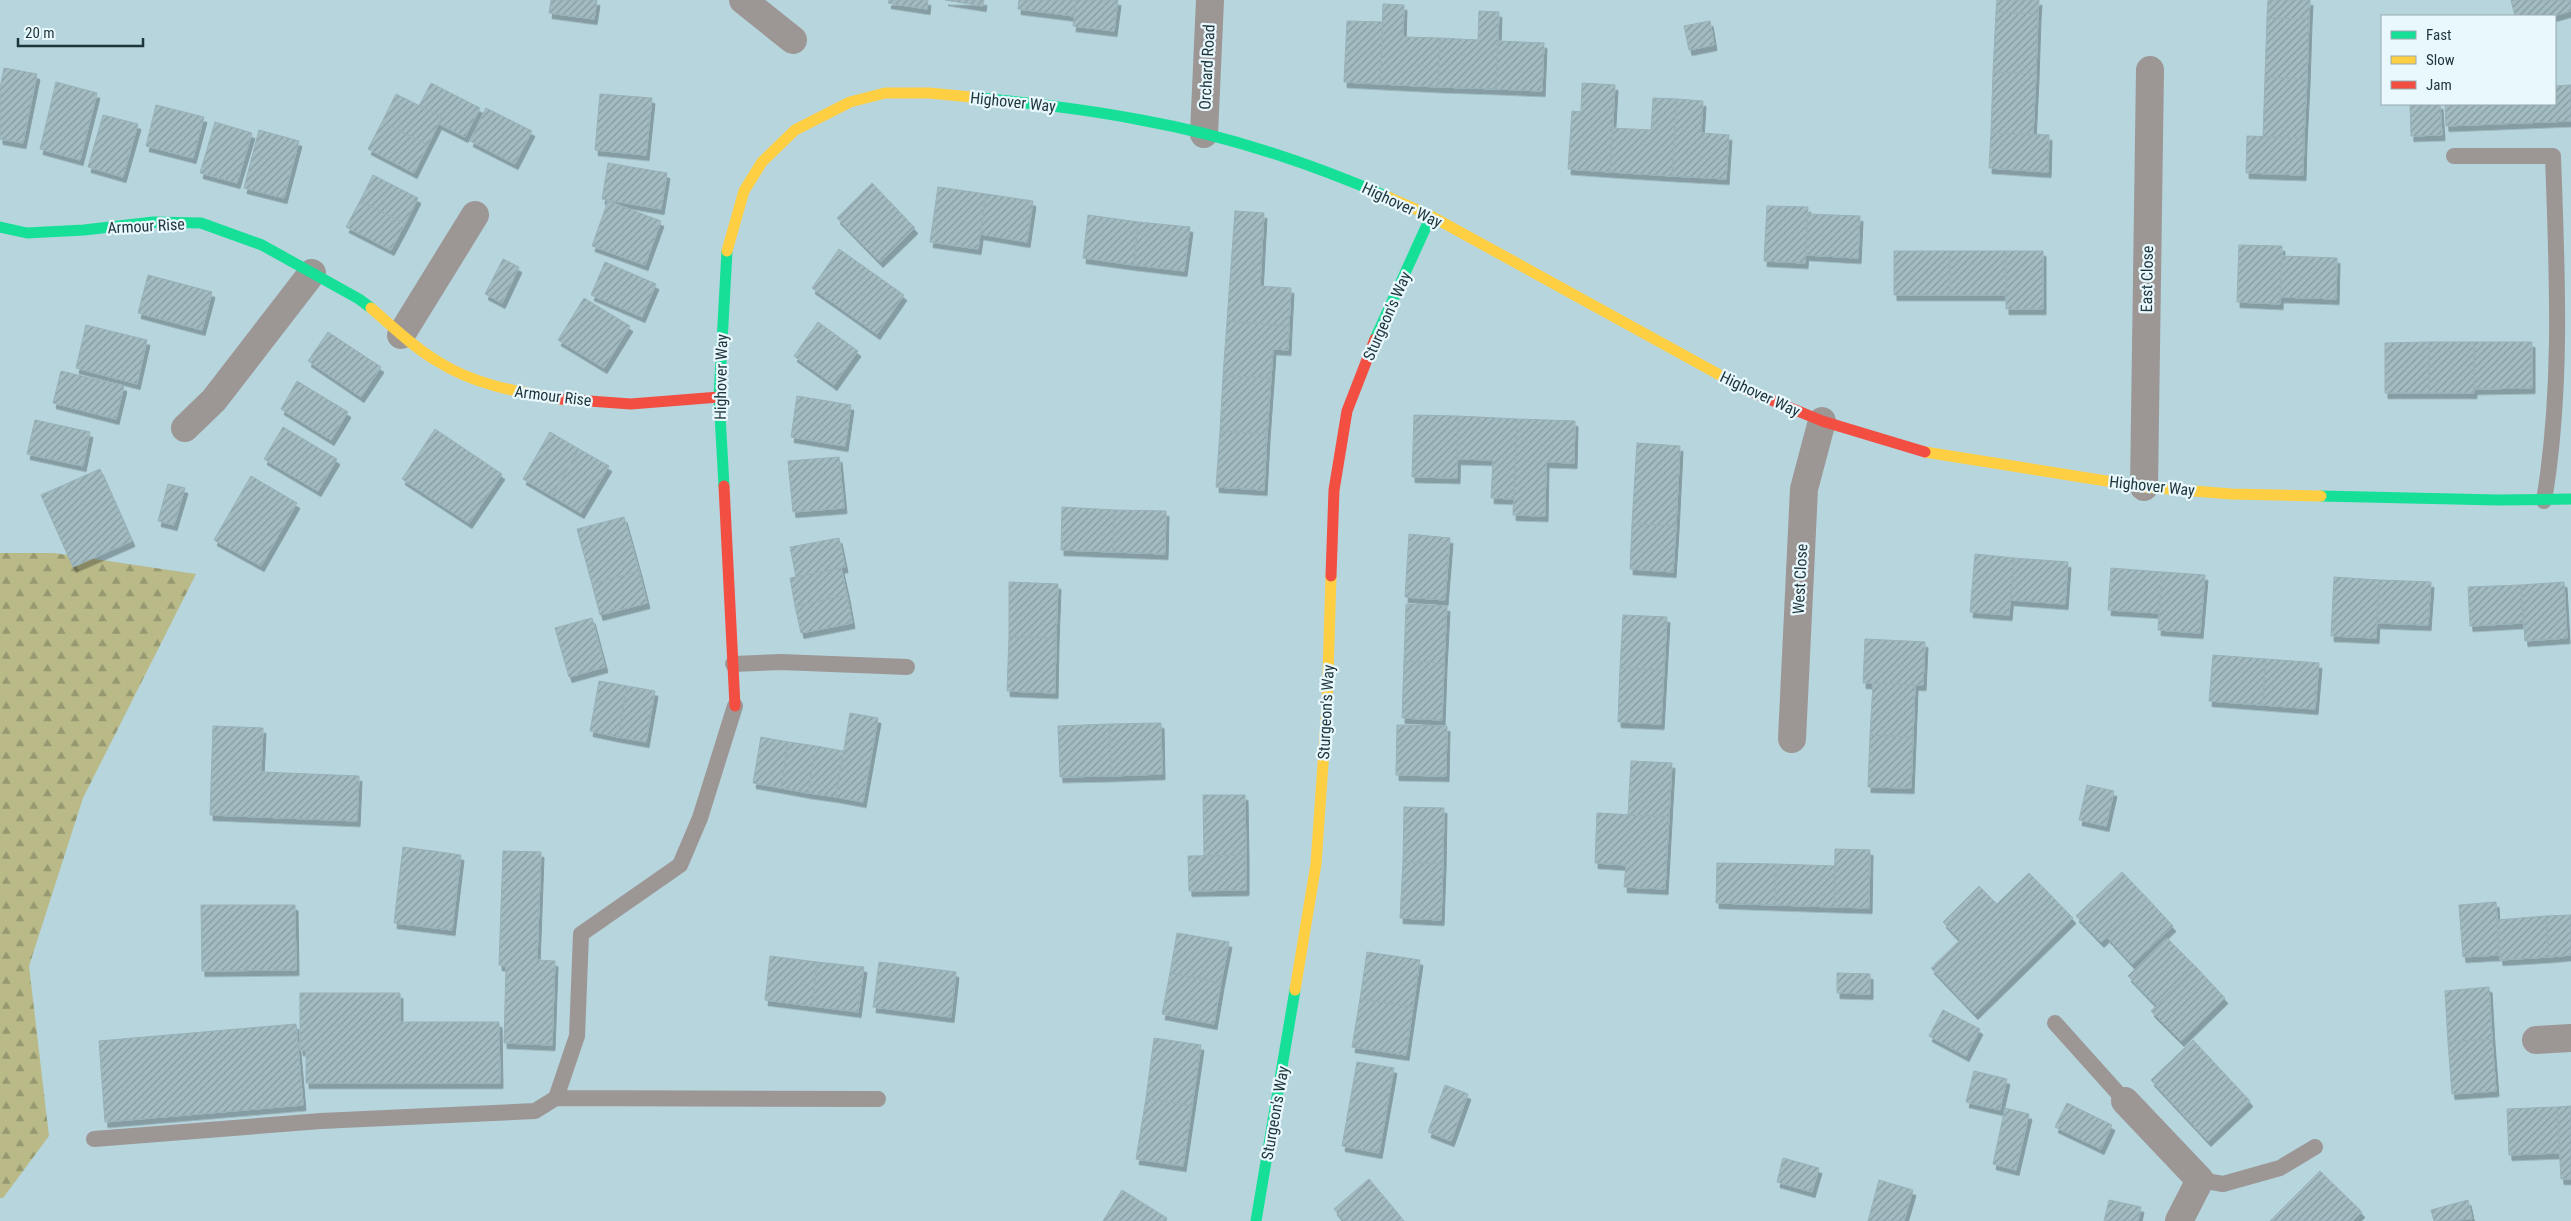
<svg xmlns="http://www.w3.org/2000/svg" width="2571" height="1221" font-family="'Roboto Condensed',sans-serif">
<defs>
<pattern id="forest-firs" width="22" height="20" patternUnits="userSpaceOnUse" patternTransform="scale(1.25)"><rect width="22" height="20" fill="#b9ba88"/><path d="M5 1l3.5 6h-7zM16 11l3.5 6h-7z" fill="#969870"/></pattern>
<pattern id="building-hatch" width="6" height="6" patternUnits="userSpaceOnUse" patternTransform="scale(1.25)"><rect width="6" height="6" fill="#a3bcc2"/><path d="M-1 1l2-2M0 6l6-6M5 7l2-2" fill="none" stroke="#849a9f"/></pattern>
<filter id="shadow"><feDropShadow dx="3" dy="5.5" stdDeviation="0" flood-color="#0004"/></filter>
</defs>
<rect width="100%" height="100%" fill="#b6d5dd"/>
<path fill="url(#forest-firs)" d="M0 553H54L196 574 83 798 29 966 49 1136 3 1198H0Z"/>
<path fill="url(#building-hatch)" stroke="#99b1b8" filter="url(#shadow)" d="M551 0H597L594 19 549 13Z
M889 0H928L927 9 888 3Z
M945 0H984L983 6Z
M1019 0H1076L1074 16 1018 9Z
M1076 0H1118L1114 31 1073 26Z
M1997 0H2039L2038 14 1996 12Z
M2268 0H2310L2309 19 2267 18Z
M2511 0H2571V11L2553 16H2515Z
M1383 4 1404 5 1403 37 1440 38 1438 87 1380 84Z
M1479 11 1499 12 1496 89 1438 87 1440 38 1478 40Z
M1996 12 2038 14 2036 74 1993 72Z
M2267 18 2309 19 2307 79 2265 77Z
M1347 21 1383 22 1380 84 1344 82Z
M1710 21 1714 45 1689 50 1684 26Z
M1498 41 1544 43 1542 91 1496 89Z
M4 68 37 74 23 143 0 139V88Z
M1993 72 2036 74 2033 135 1991 133Z
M2265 77 2307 79 2304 138 2263 137Z
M56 82 97 93 80 160 40 149Z
M431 83 480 108 465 137 439 124 442 117 419 106Z
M1582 83 1615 85 1610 172 1568 169 1572 111 1581 112Z
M2571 85V121L2446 126 2445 104H2555V86Z
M396 94 442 117 428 145 382 122Z
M600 94 652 98 646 155 595 150Z
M1653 98 1677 99 1672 176 1610 172 1612 128 1651 130Z
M1677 99 1703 101 1701 133 1729 135 1726 179 1672 176Z
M2410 104H2440L2442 135 2411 136Z
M156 105 204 117 193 158 146 146Z
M486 108 532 131 515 164 470 141Z
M103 115 138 124 123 177 88 167Z
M215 122 252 133 237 183 200 173Z
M382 122 428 145 414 173 368 149Z
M259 130 299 141 284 198 244 188Z
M1991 133 2049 135 2048 172 1989 168Z
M2247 136 2304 138 2303 175 2246 173Z
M608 163 667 173 661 209 602 199Z
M373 175 418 198 405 224 360 201Z
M872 183 915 228 880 262 837 218Z
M938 187 986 194 978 249 930 242Z
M986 194 1033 201 1027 242 980 234Z
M360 201 405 224 391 250 346 227Z
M608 201 661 221 645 265 592 246Z
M1767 206 1808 207 1805 263 1764 261Z
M1235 211 1264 213 1260 286 1291 288 1289 326 1227 321Z
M1807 214 1860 216 1858 258 1806 255Z
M1088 215 1138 222 1134 265 1083 258Z
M1138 222 1190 227 1184 271 1134 265Z
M2239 245 2282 246 2280 304 2237 302Z
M839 249 904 295 877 334 812 288Z
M1894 251H1950V295H1894Z
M1950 251H2006V295H1950Z
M2006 251H2043V309H2006Z
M2282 256 2337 258 2336 299 2280 297Z
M503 259 519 267 502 303 485 294Z
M605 262 656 284 642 317 591 295Z
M148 275 212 292 202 330 138 313Z
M584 298 630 326 604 368 558 340Z
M1227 321 1289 326 1288 350 1273 349 1271 378 1223 376Z
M818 322 858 351 834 385 794 356Z
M86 325 147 340 137 384 76 368Z
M328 332 381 367 361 397 308 361Z
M2429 342H2474V393H2429Z
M2429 342V393H2385V343Z
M2474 342H2532V388L2474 389Z
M61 371 124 386 116 419 53 403Z
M1223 376 1271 378 1267 434 1220 431Z
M297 381 348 412 331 440 281 409Z
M797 396 851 405 845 446 791 437Z
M1414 415 1458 416 1457 478 1412 477Z
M1458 416 1517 419 1514 499 1491 498 1493 460 1457 459Z
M1517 419 1575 421 1574 463 1546 462 1545 516 1513 515Z
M35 420 90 432 83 466 27 454Z
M283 427 337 459 318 491 264 459Z
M435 429 502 474 469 523 402 479Z
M1220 431 1267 434 1264 490 1216 487Z
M550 432 579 449 552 496 523 479Z
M1637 443 1680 446 1676 526 1632 524Z
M579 449 609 466 581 513 552 496Z
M839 457 844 508 793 512 788 461Z
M100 469 132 541 73 567 41 495Z
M251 476 297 503 261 566 214 540Z
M168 484 185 488 174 525 158 521Z
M1062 507 1114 510 1113 552 1061 550Z
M1114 510 1166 511 1165 554 1113 552Z
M624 517 639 571 592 584 577 529Z
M1632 524 1676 526 1673 572 1630 569Z
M1409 534 1450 538 1445 600 1405 597Z
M839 538 845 567 796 577 790 547Z
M1975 554 2014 558 2009 615 1970 612Z
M2014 558 2068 562 2065 604 2011 600Z
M841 568 847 595 795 606 790 578Z
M2111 568 2162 572 2159 613 2108 610Z
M639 571 647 603 600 615 592 584Z
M2162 572 2205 575 2200 633 2158 630Z
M2334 577 2379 580 2376 638 2331 636Z
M2379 580 2431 582 2428 625 2377 623Z
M1009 582 1058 584 1056 638 1009 637Z
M2564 582 2567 638 2525 641 2521 585Z
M2521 585 2523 623 2470 626 2468 587Z
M847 595 852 623 801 633 795 606Z
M1406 604 1447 606 1444 663 1404 661Z
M1623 615 1667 617 1664 670 1620 668Z
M592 618 605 667 569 677 555 628Z
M1009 637 1056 638 1055 693 1007 691Z
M1865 639 1925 642 1923 685 1863 683Z
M2213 655 2266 659 2262 705 2209 701Z
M2266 659 2319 663 2315 709 2262 705Z
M1404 661 1444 663 1442 720 1402 718Z
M1620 668 1664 670 1661 724 1618 722Z
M599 681 627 686 618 737 590 731Z
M1873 683 1915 685 1913 737 1870 735Z
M627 686 655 691 646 742 618 737Z
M850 713 878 718 863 802 836 797Z
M1161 723 1162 774 1111 776 1110 724Z
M1110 724 1111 776 1060 777 1058 726Z
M1397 725 1447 726 1446 776 1396 775Z
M213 726 263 728 261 772 359 776 357 821 210 815Z
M1870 735 1913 737 1911 788 1868 787Z
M761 737 788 742 781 788 753 783Z
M788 742 816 746 808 793 781 788Z
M816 746 843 751 836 797 808 793Z
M1631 761 1672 763 1669 817 1628 815Z
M2087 785 2114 791 2106 826 2079 820Z
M1203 795H1245L1246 855 1204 856Z
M1404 807 1444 808 1443 864 1403 862Z
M1597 813 1669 817 1665 889 1624 887 1626 865 1595 863Z
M403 847 461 855 452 930 394 923Z
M1835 849 1870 850 1869 908 1834 907Z
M503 851 541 852 537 960 555 961 552 1045 504 1043 506 966 499 965Z
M1246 855V890L1189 891 1188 856Z
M1403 862 1443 864 1441 920 1400 918Z
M1717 863 1776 864 1775 905 1716 903Z
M1776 864 1835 866 1834 907 1775 905Z
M2122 872 2147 898 2101 942 2076 916Z
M2029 873 2073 918 1975 1014 1931 968 1960 940 1943 922 1979 886 1997 904Z
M2147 898 2173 926 2132 964 2106 936Z
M2496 902 2499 955 2463 957 2459 905Z
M201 905H295L296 970 202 971Z
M2571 915V955L2549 957 2546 916Z
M2546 916 2549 957 2500 960 2497 920Z
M1177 933 1229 942 1221 983 1170 973Z
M2167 938 2196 967 2156 1005 2128 976Z
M1367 952 1420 960 1413 1007 1360 999Z
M770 956 817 962 812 1006 765 1000Z
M817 962 864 967 858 1012 812 1006Z
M879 962 956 972 951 1017 873 1007Z
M2196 967 2225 998 2181 1041 2151 1011Z
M1170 973 1221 983 1214 1024 1162 1014Z
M1837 973 1870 974V994L1837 993Z
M2489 987 2492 1039 2448 1042 2445 991Z
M300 993H400V1022H499L500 1083H306V1050H300Z
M1360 999 1413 1007 1406 1055 1352 1047Z
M1943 1010 1980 1029 1966 1056 1929 1036Z
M296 1024 303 1105 105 1122 99 1041Z
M1154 1038 1201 1045 1192 1106 1146 1098Z
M2492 1039 2496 1091 2452 1094 2448 1042Z
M2193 1040 2250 1101 2208 1141 2151 1080Z
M1357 1062 1394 1068 1379 1153 1342 1146Z
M1974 1071 2007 1079 2000 1110 1966 1102Z
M1445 1085 1468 1094 1451 1141 1428 1132Z
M1146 1098 1192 1106 1183 1166 1136 1159Z
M2067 1103 2112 1125 2101 1149 2055 1127Z
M2571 1106V1179H2561L2557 1107Z
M2557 1107 2560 1153 2509 1155 2507 1109Z
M2005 1108 2029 1114 2016 1170 1993 1164Z
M1783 1158 1819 1168 1812 1192 1777 1182Z
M2320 1171 2362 1212 2353 1221H2270Z
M1369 1179 1396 1211 1383 1221H1344L1334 1209Z
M1879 1180 1913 1190 1904 1221H1868Z
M1122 1190 1167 1218 1166 1221H1103Z
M2109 1200 2141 1207 2138 1221H2104Z
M2468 1200 2472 1219 2434 1221 2431 1210Z
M1396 1211 1404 1221H1383Z"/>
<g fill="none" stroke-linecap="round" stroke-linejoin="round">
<path stroke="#9c9695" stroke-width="16" d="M2454 156H2553C2557 271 2563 386 2544 501
M733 664 781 662 907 667
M2055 1023 2125 1101
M556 1098 577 1036 581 934 680 865 700 818 735 706
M94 1139 321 1121 535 1111 556 1098 878 1099
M2200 1180 2223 1184 2280 1168 2315 1147"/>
<path stroke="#9c9695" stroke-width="28" d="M743 0 793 40
M1204 134 1210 0
M401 335 475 215
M185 428 214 400 312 273
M2144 487 2150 70
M1792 739 1804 489 1822 421
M2536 1040 2571 1038
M2125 1101 2200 1180 2179 1221"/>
<path stroke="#16e098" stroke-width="11" d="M971 97C1028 103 1085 109 1141 120 1225 135 1310 163 1388 197
M0 227 27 233 84 230 153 222 201 223 262 245 359 299 371 308
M1375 339 1431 216
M724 486 719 397 727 251
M2321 496 2498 500 2571 499
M1256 1221 1295 990"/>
<path stroke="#ffcf43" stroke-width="11" d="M1388 197 1431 216 1747 390
M727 251 744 191 762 162 795 130 850 102 885 93H929L971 97
M371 308C392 326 413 347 437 361 474 385 518 392 561 399
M1925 452 2144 487 2231 494 2321 496
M1295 990 1316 864 1327 707 1331 576"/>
<path stroke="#f24e42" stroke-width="11" d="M1747 390 1822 421 1925 452
M561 399 631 404 719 397
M724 486 735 706
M1331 576 1334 490 1347 411 1375 339"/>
</g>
<g text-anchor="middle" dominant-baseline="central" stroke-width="4.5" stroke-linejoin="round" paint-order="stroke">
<g font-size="16" fill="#1e353a" stroke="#e8f8fd">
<text transform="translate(1207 67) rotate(-87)">Orchard Road</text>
<text transform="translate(1013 102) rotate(6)">Highover Way</text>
<text transform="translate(1402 205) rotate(25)">Highover Way</text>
<text transform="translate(146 226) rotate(-3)">Armour Rise</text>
<text transform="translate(2147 279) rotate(-89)">East Close</text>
<text transform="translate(1387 316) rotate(-66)">Sturgeon's Way</text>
<text transform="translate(721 377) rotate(-89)">Highover Way</text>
<text transform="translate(1760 394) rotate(25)">Highover Way</text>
<text transform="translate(553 396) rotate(7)">Armour Rise</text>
<text transform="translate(2152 486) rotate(6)">Highover Way</text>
<text transform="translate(1800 579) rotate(-87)">West Close</text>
<text transform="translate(1326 712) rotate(-87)">Sturgeon's Way</text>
<text transform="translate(1275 1113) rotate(-80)">Sturgeon's Way</text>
</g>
</g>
<rect x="2381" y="15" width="175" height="90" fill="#e8f8fd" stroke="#97aaaf"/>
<rect x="2391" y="31" width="25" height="8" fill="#16e098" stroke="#97aaaf"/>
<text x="2426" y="40" font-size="15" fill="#1e353a">Fast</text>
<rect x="2391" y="56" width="25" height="8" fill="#ffcf43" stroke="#97aaaf"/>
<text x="2426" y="65" font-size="15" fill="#1e353a">Slow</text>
<rect x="2391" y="81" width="25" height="8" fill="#f24e42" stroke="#97aaaf"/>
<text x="2426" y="90" font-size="15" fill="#1e353a">Jam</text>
<path d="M18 38v8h125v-8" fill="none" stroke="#1e353a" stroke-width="2.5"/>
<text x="25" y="38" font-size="15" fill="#1e353a" stroke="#e8f8fd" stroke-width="4" paint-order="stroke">20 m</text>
</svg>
